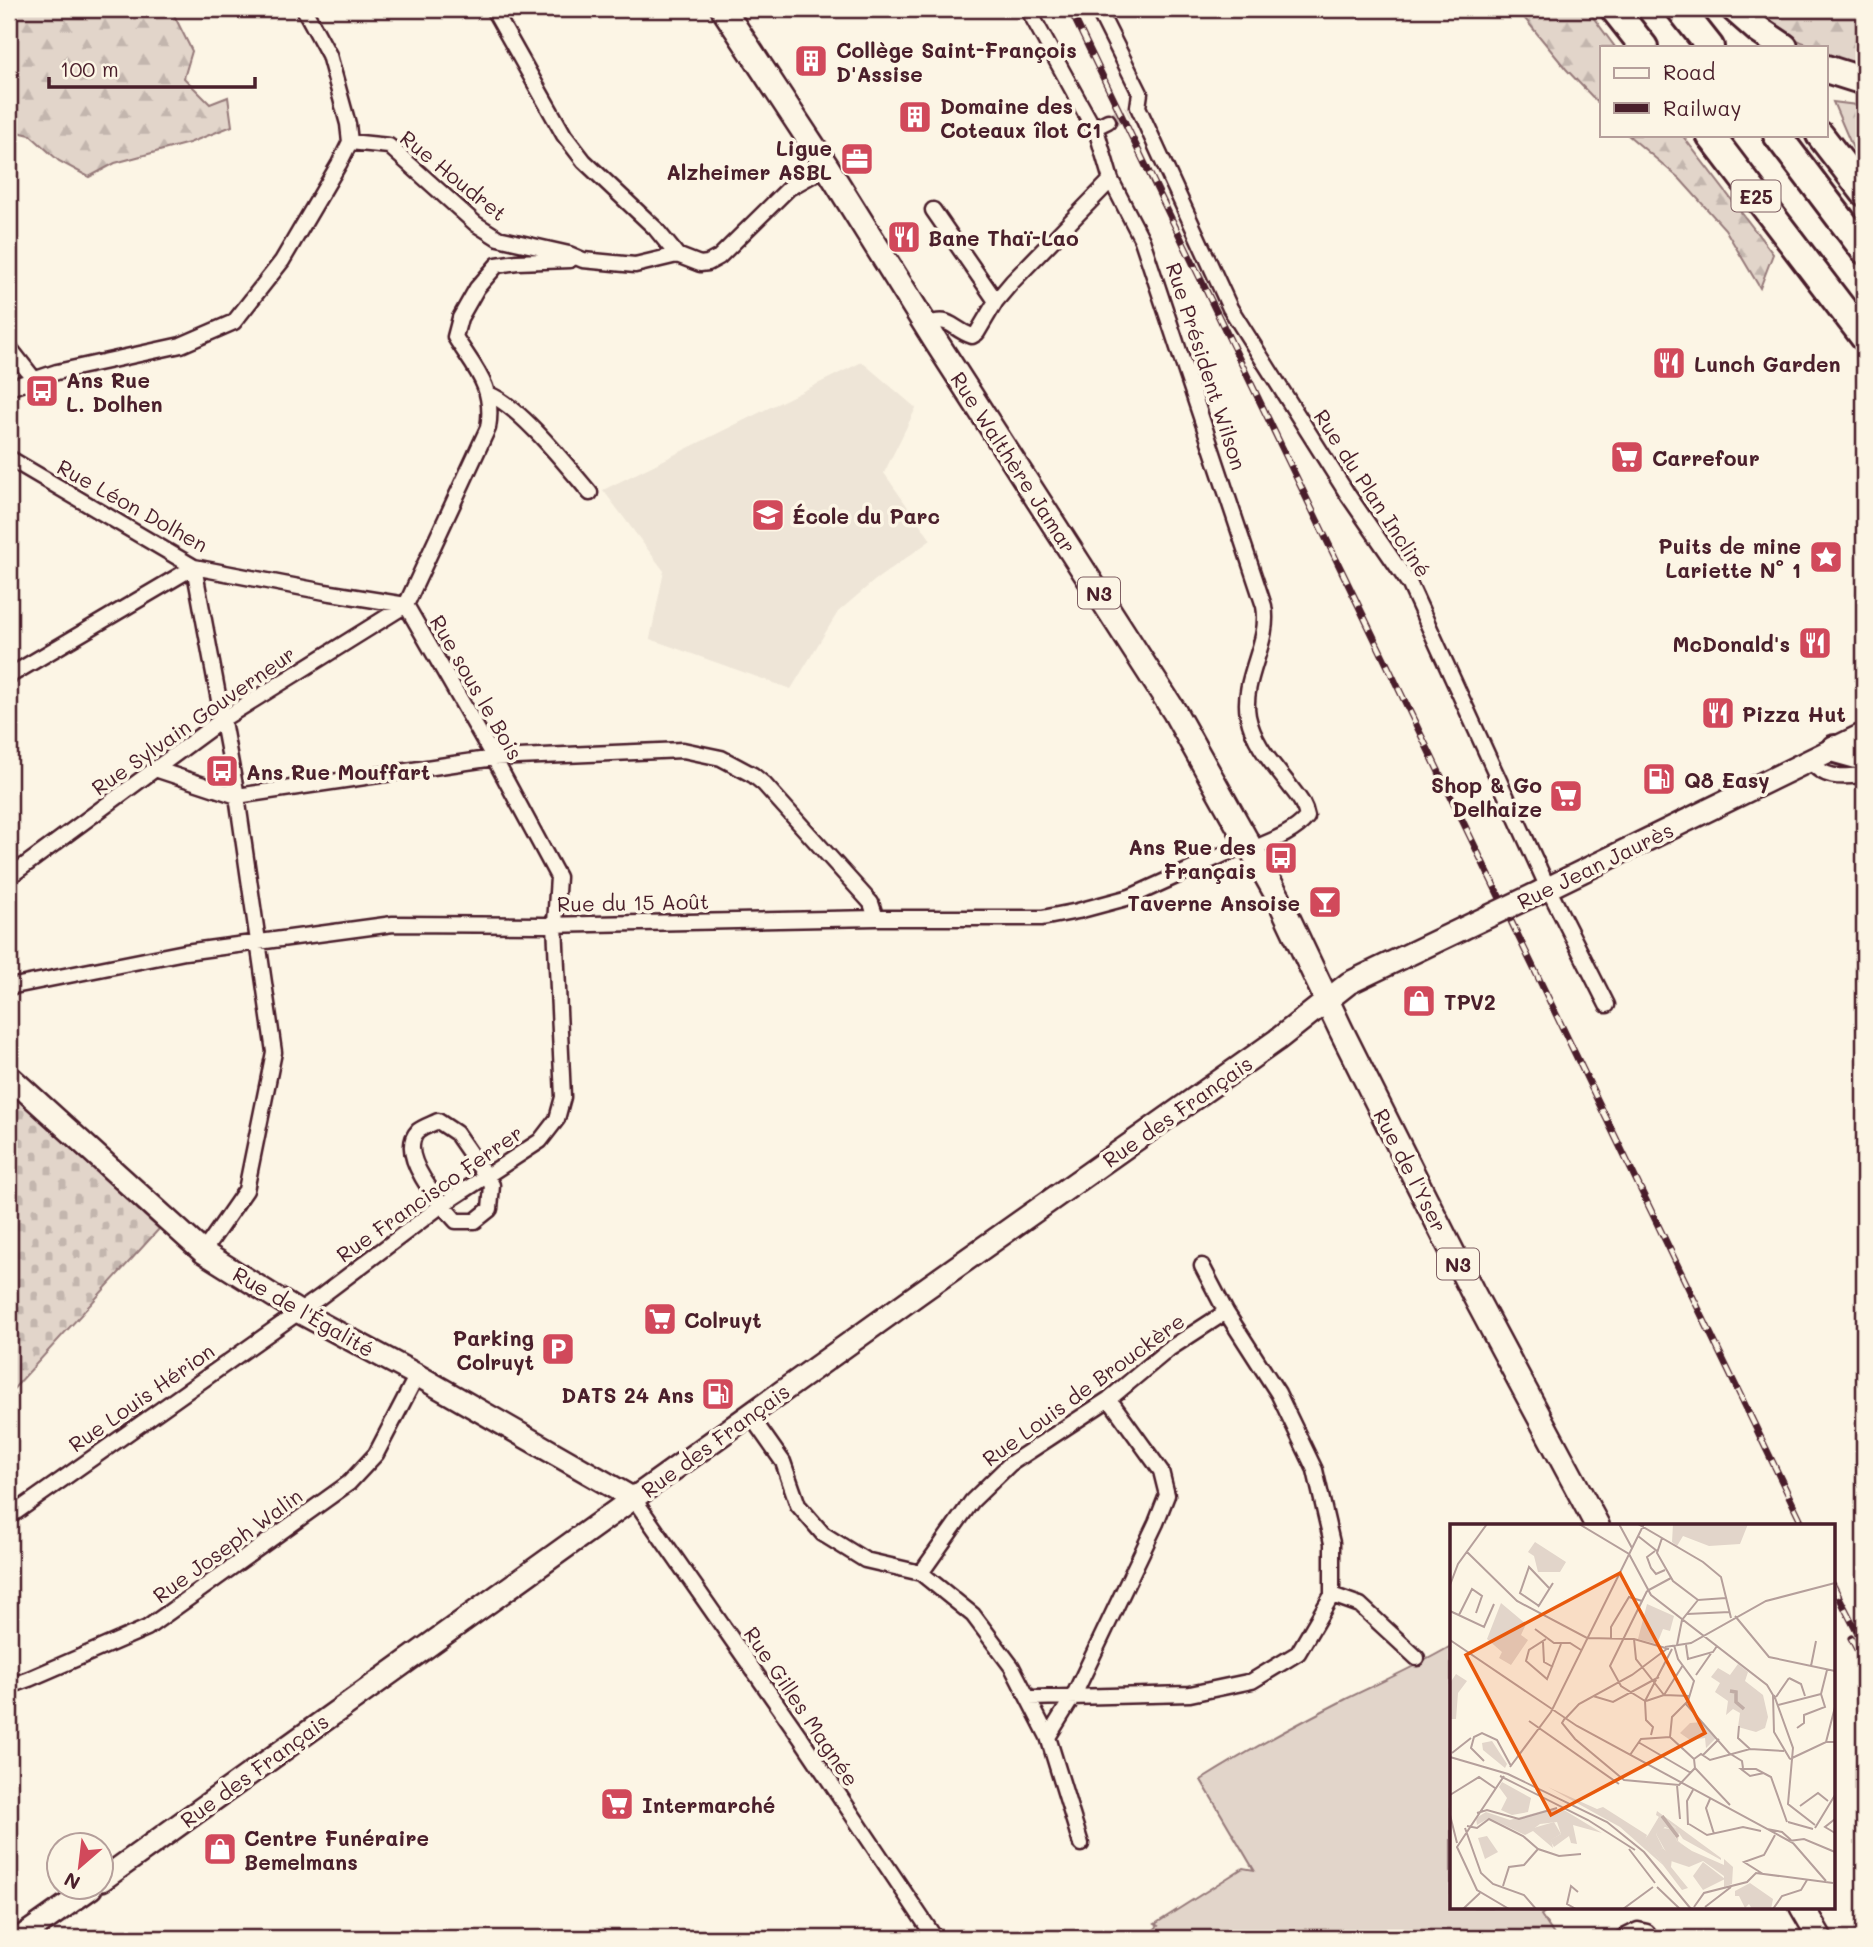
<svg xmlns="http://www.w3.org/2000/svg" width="1873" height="1947" font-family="Mali,sans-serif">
<defs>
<pattern id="forest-firs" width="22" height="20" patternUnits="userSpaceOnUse" patternTransform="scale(1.75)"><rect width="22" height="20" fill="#e2d5ca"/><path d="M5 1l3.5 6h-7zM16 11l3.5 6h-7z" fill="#c3b6ae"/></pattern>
<pattern id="cemetery-stones" width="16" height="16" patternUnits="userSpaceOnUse" patternTransform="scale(1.75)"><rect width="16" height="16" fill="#e2d5ca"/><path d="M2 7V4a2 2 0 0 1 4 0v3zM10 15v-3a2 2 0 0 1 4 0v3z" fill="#c3b6ae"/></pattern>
</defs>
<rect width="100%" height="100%" fill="#fcf5e5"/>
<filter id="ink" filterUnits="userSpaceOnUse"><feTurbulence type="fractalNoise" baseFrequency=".0143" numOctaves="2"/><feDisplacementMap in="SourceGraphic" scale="14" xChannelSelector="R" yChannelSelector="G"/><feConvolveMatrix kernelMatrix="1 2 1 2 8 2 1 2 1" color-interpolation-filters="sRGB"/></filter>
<g filter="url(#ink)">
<path fill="#eee5d7" d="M862 362 916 408 884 473 931 540 874 581 838 612 791 689 650 639 664 571 603 490Z"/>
<path fill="url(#forest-firs)" stroke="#967a7a" stroke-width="2" d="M9 9H127L174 15 192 51 184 78 210 104 228 97 232 126 189 143 115 163 89 177 59 161 30 135 9 130Z
M1517 9H1587L1615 47H1602V107L1566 69Z
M1754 9H1864V70L1826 53V47C1797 47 1776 26 1754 9Z
M1833 102 1864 106V166L1857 158Z
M1628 135H1682L1773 254 1760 288 1725 229 1680 179Z"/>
<path fill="url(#cemetery-stones)" stroke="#967a7a" stroke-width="2" d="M9 1091 159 1229 9 1394Z"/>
<path fill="#e2d5ca" stroke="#967a7a" stroke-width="2" d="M1451 1646V1907H1551L1541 1915 1556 1938H1145L1158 1926 1155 1924 1243 1868 1254 1870 1201 1780C1247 1751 1297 1724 1346 1699 1381 1682 1417 1666 1451 1646Z"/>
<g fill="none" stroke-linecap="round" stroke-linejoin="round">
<path stroke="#d8cac0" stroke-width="14" stroke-dasharray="14 7" stroke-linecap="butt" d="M1108 121 1128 112"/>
<defs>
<path id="street" d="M493 9 564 135 584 161 655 228 677 255
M1028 9 1098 136 1111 180 1142 240 1264 606C1271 643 1241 678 1248 716 1254 746 1275 766 1292 789 1299 798 1305 805 1307 817 1294 833 1271 841 1252 849
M1098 9 1140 93 1138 107 1230 308 1348 495 1410 585 1548 888 1607 1005
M1094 128 1108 121
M350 142 389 146 476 224 498 238 569 254 583 260 635 265 677 255 700 264 708 263 719 257 789 188 827 167
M933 210 996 301
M925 325C952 315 949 328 972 336L977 333 996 301 1012 282 1111 180
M9 347 34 379
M9 388 57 372 181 345 234 322 282 261 339 164 350 142 348 124 329 55 304 9
M488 394C518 404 568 467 590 493
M9 458 194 567 325 592 406 605
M194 567 237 796 274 1052 246 1190 203 1252
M406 605 488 428C495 387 475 369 455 337L460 318 477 288 497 265 517 262 570 260
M9 676 194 567
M1810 760C1823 780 1843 777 1864 775
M155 769 237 796 494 758 683 750 721 758 753 775 764 784 871 903 876 918
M9 877 223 719 406 605
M9 987 185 952 393 924 545 925 876 918H1042L1078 911 1130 897 1249 843
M438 1121 456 1133 492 1185 490 1209 475 1221H456C440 1203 396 1154 418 1131 423 1127 432 1124 438 1121Z
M1202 1266 1226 1312
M750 1415 783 1462 798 1505 823 1534 865 1560 921 1573 973 1615 1012 1667 1048 1737 1081 1844
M634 1499 800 1737 935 1938
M9 1517 320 1297 442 1205 540 1141 557 1119 563 1097 555 924 558 877 494 758 406 605
M921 1573 972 1501 1010 1464 1109 1399 1169 1349 1226 1312 1278 1393 1315 1470 1332 1543V1595L1298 1653 1252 1681 1190 1694 1029 1698
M1332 1595 1360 1605 1417 1658
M9 1681 18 1683 29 1679 147 1628 349 1483 376 1454 417 1375
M1048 1737 1074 1695 1156 1523 1167 1495 1161 1471 1109 1399
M1622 1938 1638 1930 1647 1932 1651 1938"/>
<path id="secondary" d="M1540 892 1864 734
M9 1076 203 1252 299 1312 417 1375 634 1499
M102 1880 918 1294 1277 1040 1349 983 1462 929
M20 1938 91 1888"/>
<path id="primary" d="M723 9 827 167 935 340 1174 711 1278 897 1341 1030 1418 1184 1472 1291 1597 1525
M1802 1907 1820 1938"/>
<path id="highway" d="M1614 9 1644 47
M1680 9 1710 47
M1735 9 1760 31 1784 47
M1826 69 1864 81
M1710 135 1864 337
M1777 135 1864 250
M1820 135 1864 192
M1835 749 1864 757"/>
</defs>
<use href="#street" stroke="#4a1f2b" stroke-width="19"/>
<use href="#secondary" stroke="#4a1f2b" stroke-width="26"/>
<use href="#primary" stroke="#4a1f2b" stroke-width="28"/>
<use href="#highway" stroke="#4a1f2b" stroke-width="32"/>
<use href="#street" stroke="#fcf5e5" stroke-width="14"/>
<use href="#secondary" stroke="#fcf5e5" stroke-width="21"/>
<use href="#primary" stroke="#fcf5e5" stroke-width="23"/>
<use href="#highway" stroke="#fcf5e5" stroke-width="26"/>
<defs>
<path id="rail" d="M1070 9 1803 1525
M1833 1585 1864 1646
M1851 1638 1864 1663"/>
</defs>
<use href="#rail" stroke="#4a1f2b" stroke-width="7"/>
<use href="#rail" stroke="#fcf5e5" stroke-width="4.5" stroke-dasharray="13" stroke-linecap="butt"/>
<defs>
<path id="secondary-bridge" d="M1462 929 1540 892"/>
</defs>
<use href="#secondary-bridge" stroke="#4a1f2b" stroke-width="26" stroke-linecap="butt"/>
<use href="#secondary-bridge" stroke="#fcf5e5" stroke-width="21"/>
</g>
</g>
<defs>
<symbol id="building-square" viewBox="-11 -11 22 22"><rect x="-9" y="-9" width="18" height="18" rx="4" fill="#d1495b" stroke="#fcf5e5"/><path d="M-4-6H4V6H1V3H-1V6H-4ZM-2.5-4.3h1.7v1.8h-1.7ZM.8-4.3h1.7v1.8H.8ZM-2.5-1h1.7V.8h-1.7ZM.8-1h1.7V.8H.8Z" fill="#fff"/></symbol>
<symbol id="office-square" viewBox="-11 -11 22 22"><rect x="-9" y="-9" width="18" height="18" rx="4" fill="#d1495b" stroke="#fcf5e5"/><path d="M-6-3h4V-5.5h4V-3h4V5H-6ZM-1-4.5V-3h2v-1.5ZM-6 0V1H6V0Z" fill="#fff"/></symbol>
<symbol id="restaurant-square" viewBox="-11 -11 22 22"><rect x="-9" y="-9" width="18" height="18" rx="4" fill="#d1495b" stroke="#fcf5e5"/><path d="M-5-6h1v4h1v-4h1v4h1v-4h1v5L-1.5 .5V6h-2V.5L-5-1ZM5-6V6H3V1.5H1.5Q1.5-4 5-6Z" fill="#fff"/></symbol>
<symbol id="bus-square" viewBox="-11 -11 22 22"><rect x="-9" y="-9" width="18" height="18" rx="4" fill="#d1495b" stroke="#fcf5e5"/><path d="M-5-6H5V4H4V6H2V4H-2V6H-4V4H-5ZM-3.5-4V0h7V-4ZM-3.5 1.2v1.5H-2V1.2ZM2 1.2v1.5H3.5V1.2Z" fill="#fff"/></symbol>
<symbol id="supermarket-square" viewBox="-11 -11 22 22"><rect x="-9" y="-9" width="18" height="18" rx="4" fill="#d1495b" stroke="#fcf5e5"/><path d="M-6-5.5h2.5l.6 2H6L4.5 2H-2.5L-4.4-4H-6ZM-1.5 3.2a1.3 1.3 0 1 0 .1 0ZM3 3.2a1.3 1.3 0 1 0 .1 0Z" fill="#fff"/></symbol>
<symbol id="school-square" viewBox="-11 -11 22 22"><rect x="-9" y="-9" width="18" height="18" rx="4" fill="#d1495b" stroke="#fcf5e5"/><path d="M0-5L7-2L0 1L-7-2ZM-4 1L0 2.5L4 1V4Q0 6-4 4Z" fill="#fff"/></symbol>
<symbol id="sight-square" viewBox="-11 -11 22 22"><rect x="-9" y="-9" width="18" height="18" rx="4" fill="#d1495b" stroke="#fcf5e5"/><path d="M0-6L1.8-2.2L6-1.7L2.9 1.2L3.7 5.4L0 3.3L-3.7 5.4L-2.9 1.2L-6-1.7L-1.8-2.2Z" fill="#fff"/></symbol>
<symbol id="fuel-square" viewBox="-11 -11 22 22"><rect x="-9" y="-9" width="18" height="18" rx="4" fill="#d1495b" stroke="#fcf5e5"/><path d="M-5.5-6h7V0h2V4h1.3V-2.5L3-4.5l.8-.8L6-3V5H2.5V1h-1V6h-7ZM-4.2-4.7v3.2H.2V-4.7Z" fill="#fff"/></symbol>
<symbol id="bar-square" viewBox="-11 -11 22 22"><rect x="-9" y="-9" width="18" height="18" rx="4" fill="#d1495b" stroke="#fcf5e5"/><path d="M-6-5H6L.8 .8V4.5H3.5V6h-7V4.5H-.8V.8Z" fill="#fff"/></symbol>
<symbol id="shop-square" viewBox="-11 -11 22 22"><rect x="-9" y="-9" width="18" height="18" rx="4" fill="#d1495b" stroke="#fcf5e5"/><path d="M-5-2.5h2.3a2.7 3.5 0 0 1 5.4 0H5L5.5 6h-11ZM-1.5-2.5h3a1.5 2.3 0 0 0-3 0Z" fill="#fff"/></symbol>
<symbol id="parking-square" viewBox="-11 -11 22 22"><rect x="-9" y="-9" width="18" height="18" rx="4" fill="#d1495b" stroke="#fcf5e5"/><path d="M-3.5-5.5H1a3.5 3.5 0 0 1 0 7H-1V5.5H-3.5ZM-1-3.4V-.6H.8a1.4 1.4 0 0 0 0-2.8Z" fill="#fff"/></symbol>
</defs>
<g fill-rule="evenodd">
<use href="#building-square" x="792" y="42" width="38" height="38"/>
<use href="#building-square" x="896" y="98" width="38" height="38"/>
<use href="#office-square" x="838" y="140" width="38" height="38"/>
<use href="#restaurant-square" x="885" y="218" width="38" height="38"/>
<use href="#restaurant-square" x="1650" y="344" width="38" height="38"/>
<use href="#bus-square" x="23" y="372" width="38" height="38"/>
<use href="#supermarket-square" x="1608" y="438" width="38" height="38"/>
<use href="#school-square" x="749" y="496" width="38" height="38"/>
<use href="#sight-square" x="1807" y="538" width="38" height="38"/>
<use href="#restaurant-square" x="1796" y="624" width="38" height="38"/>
<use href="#restaurant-square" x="1699" y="694" width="38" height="38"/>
<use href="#bus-square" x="203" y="752" width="38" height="38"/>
<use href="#fuel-square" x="1640" y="760" width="38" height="38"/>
<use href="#supermarket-square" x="1547" y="777" width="38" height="38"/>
<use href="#bus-square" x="1262" y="839" width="38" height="38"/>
<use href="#bar-square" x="1306" y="883" width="38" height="38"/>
<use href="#shop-square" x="1400" y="982" width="38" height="38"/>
<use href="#supermarket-square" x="641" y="1300" width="38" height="38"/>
<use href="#parking-square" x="539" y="1330" width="38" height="38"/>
<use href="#fuel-square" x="699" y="1375" width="38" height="38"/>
<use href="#supermarket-square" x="598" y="1785" width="38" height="38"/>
<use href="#shop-square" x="201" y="1830" width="38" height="38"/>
</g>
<g text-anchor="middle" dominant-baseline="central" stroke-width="7" stroke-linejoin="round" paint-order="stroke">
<g fill="#fcf5e5" stroke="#7f5f63" stroke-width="2">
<rect x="1731.5" y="180.5" width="49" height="31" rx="5"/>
<rect x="1078" y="577.5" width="42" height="31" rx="5"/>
<rect x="1437" y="1248.5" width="42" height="31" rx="5"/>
</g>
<g font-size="19" font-weight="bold" fill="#4a1f2b">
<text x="1756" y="196">E25</text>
<text x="1099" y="593">N3</text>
<text x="1458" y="1264">N3</text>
</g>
<g font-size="21" font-weight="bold" fill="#4a1f2b" stroke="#fcf5e5" text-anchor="start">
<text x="836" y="49">Collège Saint-François<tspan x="836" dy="24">D'Assise</tspan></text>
<text x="940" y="105">Domaine des<tspan x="940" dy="24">Coteaux îlot C1</tspan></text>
<text x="832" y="147" text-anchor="end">Ligue<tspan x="832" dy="24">Alzheimer ASBL</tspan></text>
<text x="928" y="237">Bane Thaï-Lao</text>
<text x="1694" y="363">Lunch Garden</text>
<text x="66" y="379">Ans Rue<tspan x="66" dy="24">L. Dolhen</tspan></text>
<text x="1652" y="457">Carrefour</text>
<text x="792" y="515">École du Parc</text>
<text x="1801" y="545" text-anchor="end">Puits de mine<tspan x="1801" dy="24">Lariette N° 1</tspan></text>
<text x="1790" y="643" text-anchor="end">McDonald's</text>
<text x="1742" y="713">Pizza Hut</text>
<text x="246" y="771">Ans Rue Mouffart</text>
<text x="1684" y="779">Q8 Easy</text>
<text x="1542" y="784" text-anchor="end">Shop &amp; Go<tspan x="1542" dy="24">Delhaize</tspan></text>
<text x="1256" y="846" text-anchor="end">Ans Rue des<tspan x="1256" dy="24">Français</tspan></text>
<text x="1300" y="902" text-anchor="end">Taverne Ansoise</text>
<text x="1444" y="1001">TPV2</text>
<text x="684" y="1319">Colruyt</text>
<text x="534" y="1337" text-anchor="end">Parking<tspan x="534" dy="24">Colruyt</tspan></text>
<text x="694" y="1394" text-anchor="end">DATS 24 Ans</text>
<text x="642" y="1804">Intermarché</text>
<text x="244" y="1837">Centre Funéraire<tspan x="244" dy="24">Bemelmans</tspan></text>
</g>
<g font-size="21" fill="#4a1f2b" stroke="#fcf5e5">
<text transform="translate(454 175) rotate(39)">Rue Houdret</text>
<text transform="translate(1207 366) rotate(72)">Rue Président Wilson</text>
<text transform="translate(1014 462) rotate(57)">Rue Walthère Jamar</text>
<text transform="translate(1373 493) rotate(57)">Rue du Plan Incliné</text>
<text transform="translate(133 505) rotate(29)">Rue Léon Dolhen</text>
<text transform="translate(477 687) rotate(60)">Rue sous le Bois</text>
<text transform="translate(193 720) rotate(-35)">Rue Sylvain Gouverneur</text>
<text transform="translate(1595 865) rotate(-26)">Rue Jean Jaurès</text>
<text transform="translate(633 902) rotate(-1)">Rue du 15 Août</text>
<text transform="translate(1177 1111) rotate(-35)">Rue des Français</text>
<text transform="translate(1411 1170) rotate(63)">Rue de l'Yser</text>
<text transform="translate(429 1193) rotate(-35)">Rue Francisco Ferrer</text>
<text transform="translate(304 1311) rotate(30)">Rue de l'Égalité</text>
<text transform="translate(1083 1389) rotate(-36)">Rue Louis de Brouckère</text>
<text transform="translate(141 1397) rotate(-35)">Rue Louis Hérion</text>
<text transform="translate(715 1440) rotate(-36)">Rue des Français</text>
<text transform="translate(227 1545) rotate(-36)">Rue Joseph Walin</text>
<text transform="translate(802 1706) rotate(56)">Rue Gilles Magnée</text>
<text transform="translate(254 1770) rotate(-36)">Rue des Français</text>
</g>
</g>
<g transform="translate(1450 1524)">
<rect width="385" height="385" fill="#fcf5e5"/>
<path d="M223 0H298L290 20 259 22 233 12 227 22 222 18ZM207 287 271 334V336L233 315 225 303 206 291ZM104 298 111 310 101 316 103 324 83 307 75 311 80 305ZM198 311 207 326 213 324 222 334 221 343 238 364 232 366 194 316ZM37 312 48 328 35 335 28 314ZM253 338 275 355 253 366 243 352ZM300 359 323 375 321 385H302L299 380 295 384 289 372H285V367Z" fill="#e2d5ca"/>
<path d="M253 198 266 214 256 224 255 214 240 216 230 209 240 199ZM42 217 57 240 55 244 33 226 32 219ZM52 258 81 274 78 288 62 291 51 286 57 274 49 263ZM98 263 147 285 153 283 197 311 195 316 213 341 170 303ZM99 285 114 286 152 309 123 301 127 320 121 319 119 312 104 323 100 316 111 310 107 298 90 300 75 311 39 294 27 301 26 294 36 288 60 296ZM211 304 222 305 227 317 242 327 274 341V335L283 343 282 360 274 363V352L253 337 239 343 221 337 206 310Z" fill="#e2d5ca"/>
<path d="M210 291 229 307 228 317 238 325 227 317 222 306 215 303 206 310 213 324 207 327 199 318 198 311Z" fill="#e2d5ca"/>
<path d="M197 80 224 92 220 107 213 105 207 120 188 115ZM6 150 17 157 8 169 6 195H0V159Z" fill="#e2d5ca"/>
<path d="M85 18 116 38 110 48H88L84 32 78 28ZM288 140 298 148 295 157 313 171 318 193 315 204 306 208 288 203 290 189 283 185 276 191 278 177 265 168 270 159 261 153 268 144 280 151Z" fill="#e2d5ca"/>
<path d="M51 79 76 100 71 111 78 116 61 141 49 134 52 128 37 115Z" fill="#e2d5ca"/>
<path fill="none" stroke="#c0aca5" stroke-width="3.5" d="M280 167 286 168V178L294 185M212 292 228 313"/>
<path fill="none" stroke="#b59f9b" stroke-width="2" d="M129 0 179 30 201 71 317 161 323 171 324 208 340 235M169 0 182 24M188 0 253 38 271 53 281 94M188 12 207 27M212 14 207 29 223 57 248 76 276 74M205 27 197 33 201 44 206 50 215 46M17 28 67 77 137 114 184 115 219 125M0 61 8 40 37 0M197 67 221 54M89 82 70 69 79 43 100 65M88 83 103 59M0 87 34 103 44 80M237 90 280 88M9 91 22 65 32 72 26 89M285 92 319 133 385 147M85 105 104 119H120L131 126M96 115 79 126 76 137 97 155 111 120M161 115V103L179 73 192 77M184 115 186 135 214 171M0 116 127 202 343 319M93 118 94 138 103 143M224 121 228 135 244 157 238 177 222 193 220 213 244 235M227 121 232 96 248 76M236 121 238 135 263 128 267 122M215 123 241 119 316 77 385 59M361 142 366 117M246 151 262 128M339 154 351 160 355 172M214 171 233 141M324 171 343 224 338 280 365 301M143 172 163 178 209 153M326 173 339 154M195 177 171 162 160 142 197 67M195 177 222 125M195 177 196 196 203 203 201 211M196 177 214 171 239 172M236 180 279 229 292 237 293 244M328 181 371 170M115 194 112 199 125 215 174 256 229 261 245 244M115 195 129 180 182 151 218 124M79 197 169 260M289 202 288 214 300 225M347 204 354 199V191L375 183 371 170 377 146M188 218 241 249M376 218 385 183M2 229 21 214M180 231 191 215 220 213M253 231 269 215M0 233 58 250 157 298 194 328 241 385M244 235 251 230 260 236 300 225 334 227M244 235 245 244 280 281M340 235 376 218H385M34 237 21 224 24 213 32 209 47 216 61 242M60 243 101 188 194 0M314 249 300 252 291 245H306L321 253 337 298M50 252 138 296 185 326M54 252 7 323 27 366 59 385M227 261 230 295M0 271 29 253 45 264M260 275 256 284 264 310M350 282 368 269 378 277M27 289 37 286 69 295 107 284M0 291 7 319M385 295 375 303 385 309M338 298 363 305M239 300 257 311 293 303 311 307M238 301 237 277 243 266M17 302 27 304 39 295 73 312 88 325M15 304 31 349 43 360 74 371 86 385M365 304 385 271M317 305 332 308 341 316M339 317 354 315 385 328M343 319 376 357M179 325 205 359M313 350 294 338 314 331 325 311M53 362 59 343 74 341 88 325 109 332 131 330M207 363 230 385M244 383 254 369 297 358 306 349 383 359M255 383 281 363M13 385 30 369M126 385 117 380 121 362 128 368M173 385 203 363M323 385 332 372 351 366 357 356"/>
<path fill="#e8590c" fill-opacity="0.15" stroke="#e8590c" stroke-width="3.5" d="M170 49 255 209 101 291 16 131Z"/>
<rect width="385" height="385" fill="none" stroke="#4a1f2b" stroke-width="3.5"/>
</g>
<rect width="1873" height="1947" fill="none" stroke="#fcf5e5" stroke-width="35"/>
<rect x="18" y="18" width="1838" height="1912" fill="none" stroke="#4a1f2b" stroke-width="2.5" filter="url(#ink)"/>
<rect x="1600" y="46" width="228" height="91" fill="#fcf5e5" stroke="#b59f9b" stroke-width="2"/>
<rect x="1614" y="68" width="35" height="10" fill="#fcf5e5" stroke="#b59f9b" stroke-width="2"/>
<text x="1663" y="80" font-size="21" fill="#4a1f2b">Road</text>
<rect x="1614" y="103" width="35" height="10" fill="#4a1f2b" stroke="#b59f9b" stroke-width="2"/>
<text x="1663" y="116" font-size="21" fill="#4a1f2b">Railway</text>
<g transform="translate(80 1866) rotate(208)"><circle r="33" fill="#fcf5e5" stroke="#b59f9b" stroke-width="2"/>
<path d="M0-5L12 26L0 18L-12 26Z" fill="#d1495b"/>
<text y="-10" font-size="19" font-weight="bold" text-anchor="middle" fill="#4a1f2b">N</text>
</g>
<path d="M49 77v10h206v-10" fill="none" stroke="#4a1f2b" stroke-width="3.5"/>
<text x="60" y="77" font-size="21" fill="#4a1f2b" stroke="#fcf5e5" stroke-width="5" paint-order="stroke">100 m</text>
</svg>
